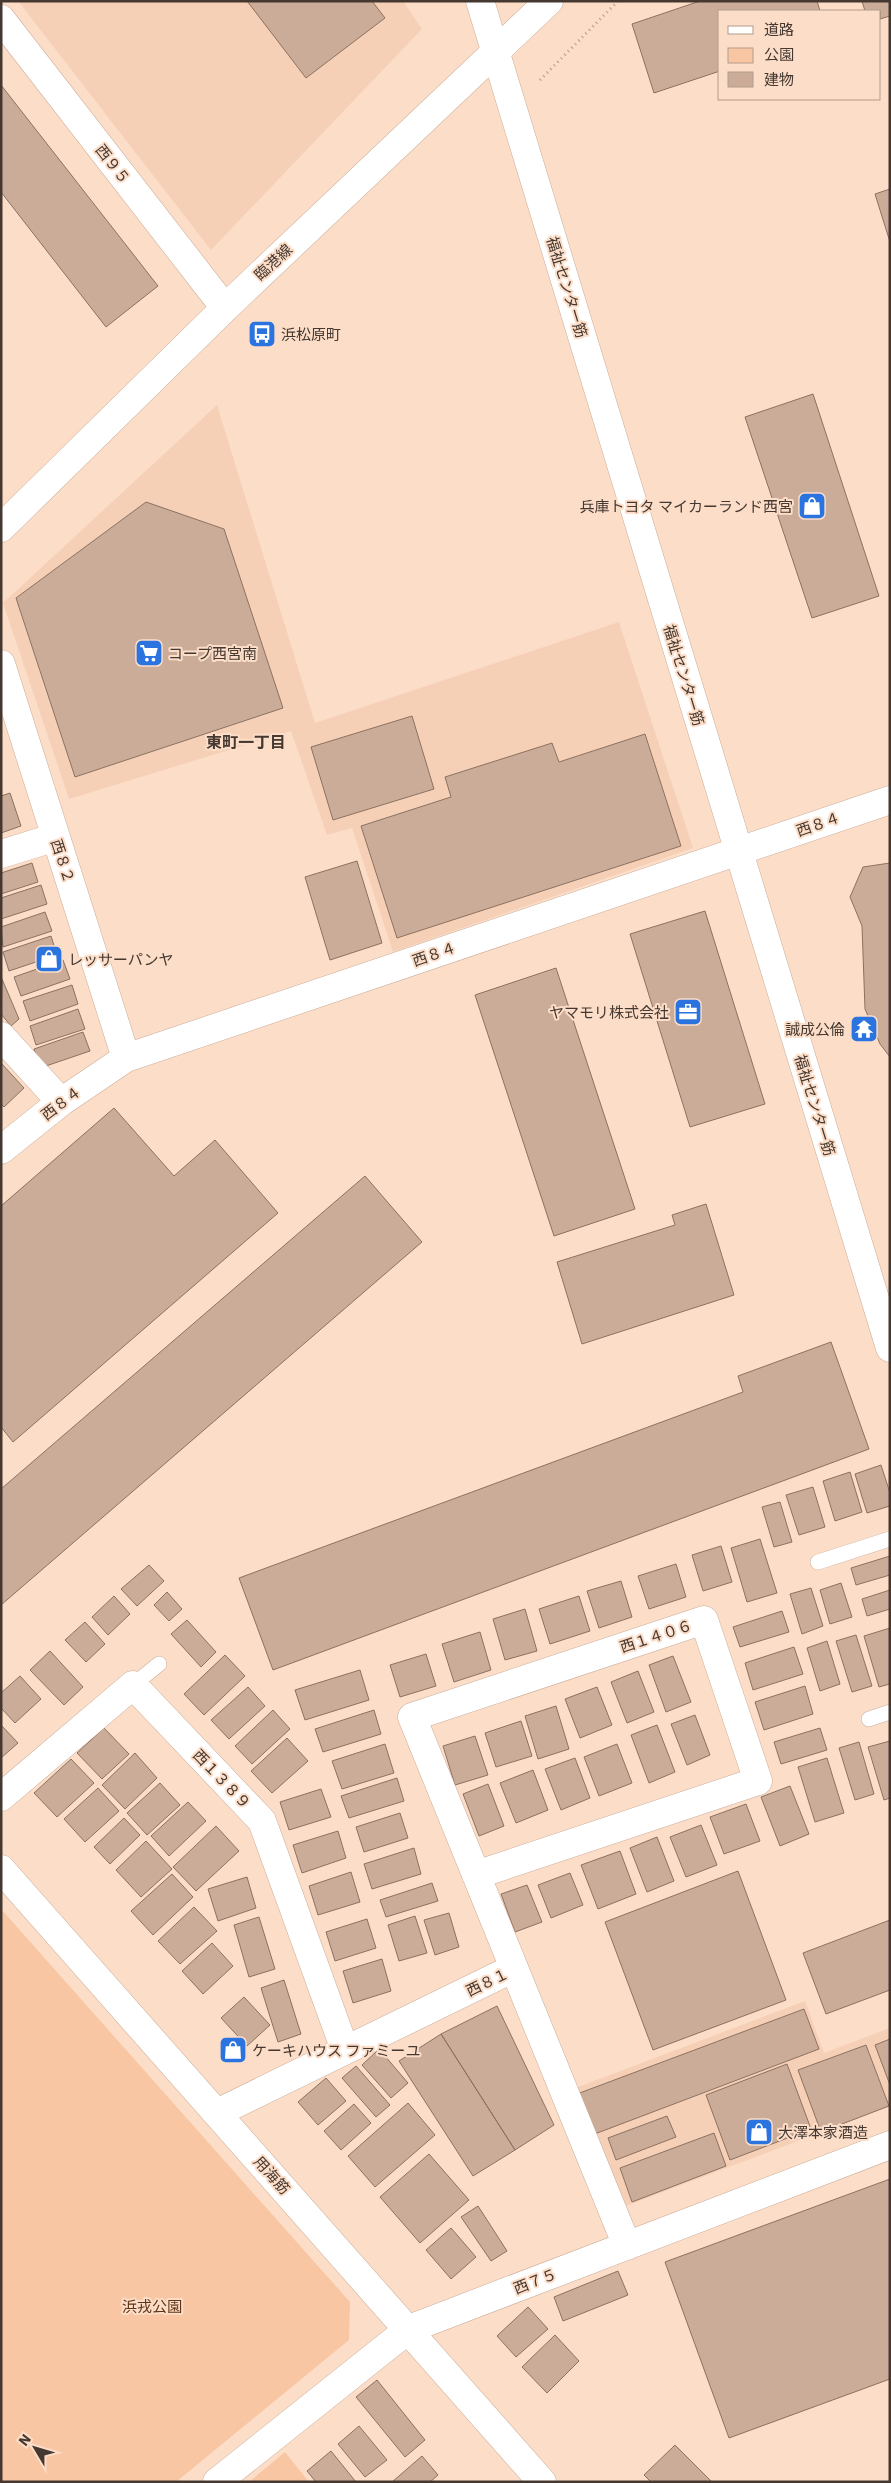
<svg xmlns="http://www.w3.org/2000/svg" width="891" height="2483" font-family="'IBM Plex Sans','Noto Sans JP',sans-serif">
<rect width="100%" height="100%" fill="#fcddc8"/>
<path fill="#f5d0b7" d="M18 1H403L422 29 211 250Z
M217 405 315 723 619 622 693 848 393 952 352 828 327 835 291 731 69 799 3 603Z
M805 2001 824 2053 890 2028V2106L618 2209 573 2089Z"/>
<path fill="#f9c6a4" d="M1 1909 350 2302 349 2340 176 2482H1Z
M285 2452 309 2482H249Z"/>
<path fill="#caac99" stroke="#8d715f" d="M247 1H372L385 18 306 78Z
M700 1H817L820 11H720V71L654 93 632 24Z
M862 1H890V16L880 19V11H865Z
M1 85 158 286 106 327 1 192Z
M890 189V242L875 194Z
M813 394 879 596 812 618 745 417Z
M146 502 224 529 283 708 75 777 16 598Z
M412 716 434 789 333 820 311 747Z
M645 734 681 846 397 938 361 826 451 797 445 777 552 743 559 762Z
M10 793 21 826 1 833V796Z
M357 861 382 943 330 960 305 877Z
M32 863 38 882 1 894V873Z
M890 863V1057L880 1044 865 1009 862 926 850 897 863 867Z
M41 885 47 904 1 919V898Z
M705 911 765 1104 690 1127 630 934Z
M45 912 52 931 3 947 1 927Z
M51 936 57 955 9 971 3 952Z
M63 960 70 979 21 996 14 977Z
M556 968 635 1209 554 1236 475 995Z
M2 979 19 1019 11 1026 1 1014Z
M72 985 78 1004 30 1021 23 1001Z
M78 1009 85 1029 36 1045 30 1026Z
M83 1032 90 1051 40 1068 34 1049Z
M1 1063 24 1088 4 1107 1 1104Z
M114 1108 174 1176 215 1140 278 1213 13 1442 1 1427V1206Z
M365 1176 422 1242 1 1605V1489Z
M706 1204 734 1295 582 1344 557 1262 675 1225 672 1215Z
M831 1342 869 1449 273 1670 239 1578 743 1392 738 1376Z
M881 1465 890 1493V1506L867 1513 855 1474Z
M850 1472 862 1512 835 1521 823 1481Z
M813 1487 825 1527 799 1535 786 1495Z
M780 1502 792 1542 774 1547 762 1507Z
M760 1539 777 1593 747 1602 731 1548Z
M721 1546 732 1582 703 1591 692 1555Z
M890 1556V1575L856 1585 851 1568Z
M676 1564 686 1597 649 1609 638 1576Z
M149 1565 164 1581 137 1606 121 1589Z
M621 1581 632 1617 599 1628 587 1591Z
M841 1583 852 1617 830 1624 820 1590Z
M811 1588 823 1626 802 1634 790 1594Z
M890 1590V1609L867 1616 862 1599Z
M167 1592 182 1609 169 1621 154 1605Z
M114 1596 130 1614 108 1635 92 1617Z
M579 1596 590 1631 550 1644 539 1609Z
M525 1609 537 1651 505 1660 493 1619Z
M782 1611 789 1632 740 1647 733 1627Z
M187 1620 216 1652 201 1667 171 1634Z
M85 1622 105 1644 86 1662 65 1640Z
M890 1628V1684L879 1687 864 1636Z
M480 1632 491 1670 454 1682 442 1644Z
M856 1635 872 1686 852 1692 836 1641Z
M827 1641 840 1684 820 1691 807 1648Z
M794 1647 803 1674 753 1690 745 1663Z
M50 1651 83 1687 64 1705 30 1670Z
M426 1654 436 1686 400 1697 390 1665Z
M225 1655 245 1676 204 1715 184 1694Z
M673 1656 691 1702 666 1712 649 1665Z
M360 1670 369 1700 305 1720 295 1690Z
M638 1671 654 1712 627 1723 611 1682Z
M20 1676 41 1699 15 1723 1 1708V1693Z
M805 1686 813 1714 764 1730 755 1702Z
M248 1687 265 1706 229 1739 211 1720Z
M597 1687 612 1725 580 1738 565 1699Z
M556 1706 569 1749 538 1759 525 1716Z
M273 1710 290 1729 252 1764 235 1746Z
M374 1710 381 1734 323 1752 315 1729Z
M695 1715 710 1755 687 1765 671 1724Z
M521 1721 532 1756 496 1767 485 1733Z
M1 1725 18 1743 1 1758Z
M657 1725 675 1772 649 1783 631 1735Z
M104 1728 129 1754 102 1779 77 1753Z
M820 1728 827 1750 781 1764 774 1742Z
M475 1736 488 1775 455 1785 443 1746Z
M287 1738 308 1761 272 1793 251 1771Z
M890 1741V1798L884 1800 868 1747Z
M859 1742 874 1794 855 1800 839 1748Z
M385 1744 394 1773 342 1789 332 1761Z
M617 1744 632 1783 599 1796 584 1757Z
M135 1753 157 1778 125 1809 102 1785Z
M575 1758 590 1798 561 1810 545 1769Z
M827 1758 844 1813 815 1822 798 1767Z
M71 1759 94 1783 57 1817 34 1793Z
M533 1770 548 1810 516 1823 500 1783Z
M397 1778 404 1801 349 1818 341 1796Z
M160 1783 180 1805 147 1835 127 1813Z
M488 1784 504 1826 479 1836 463 1794Z
M790 1786 809 1834 780 1846 761 1797Z
M98 1788 119 1811 85 1842 64 1819Z
M321 1789 331 1817 289 1830 280 1802Z
M188 1802 206 1821 169 1856 151 1836Z
M746 1804 760 1841 724 1854 710 1817Z
M400 1813 408 1838 364 1852 356 1827Z
M124 1818 140 1835 110 1864 94 1847Z
M701 1825 717 1865 686 1877 670 1837Z
M216 1826 239 1851 196 1891 173 1867Z
M338 1831 346 1858 302 1873 293 1845Z
M657 1837 674 1881 647 1892 630 1848Z
M146 1841 172 1869 141 1897 116 1870Z
M414 1848 421 1874 372 1889 364 1864Z
M620 1851 636 1894 598 1909 581 1865Z
M738 1871 786 2000 653 2050 605 1922Z
M351 1872 360 1902 318 1915 309 1886Z
M570 1873 583 1905 551 1918 538 1885Z
M172 1874 193 1897 153 1935 131 1911Z
M247 1877 256 1908 218 1921 208 1889Z
M432 1883 438 1901 386 1917 380 1900Z
M527 1885 542 1922 515 1932 501 1894Z
M194 1907 217 1931 180 1964 158 1941Z
M449 1913 459 1947 435 1955 424 1920Z
M415 1916 427 1953 399 1961 388 1925Z
M259 1917 275 1969 249 1977 234 1925Z
M367 1919 376 1948 335 1961 326 1932Z
M890 1920V1990L826 2014 803 1953Z
M212 1943 233 1966 203 1994 182 1971Z
M382 1959 391 1991 353 2003 343 1971Z
M284 1980 301 2034 278 2042 261 1988Z
M244 1997 270 2025 247 2046 221 2018Z
M497 2006 554 2125 515 2150 441 2034Z
M804 2009 819 2049 592 2135 577 2094Z
M441 2034 515 2150 473 2176 399 2061Z
M890 2039V2085L875 2045Z
M866 2045 889 2106 821 2132 798 2070Z
M379 2049 408 2083 391 2098 362 2065Z
M787 2064 811 2129 730 2160 706 2095Z
M356 2066 390 2105 376 2117 342 2078Z
M326 2078 346 2101 318 2125 298 2102Z
M408 2103 435 2135 375 2187 348 2156Z
M354 2104 371 2123 341 2150 324 2131Z
M667 2116 676 2137 616 2160 608 2138Z
M714 2133 726 2166 632 2202 620 2168Z
M429 2154 469 2200 420 2243 380 2197Z
M890 2179V2379L729 2438 665 2262Z
M478 2206 507 2251 491 2261 461 2217Z
M451 2228 476 2257 451 2279 426 2250Z
M618 2271 628 2295 563 2321 554 2297Z
M528 2307 548 2329 516 2357 497 2336Z
M555 2335 579 2361 547 2393 522 2367Z
M377 2380 425 2440 405 2457 356 2397Z
M359 2426 387 2460 365 2477 338 2444Z
M675 2445 712 2482H651L644 2475Z
M331 2451 356 2482H316L307 2471Z
M422 2456 438 2475 430 2482H392Z"/>
<g fill="none" stroke-linecap="round" stroke-linejoin="round">
<defs>
<path id="service" d="M818 1562 890 1539
M133 1685 159 1664
M869 1719 890 1712"/>
<path id="minor" d="M1 19 225 308
M1 664 126 1058
M1 854 56 837
M1 1036 61 1102
M1 1150 61 1102 126 1058 890 800
M1 1797 133 1685 262 1821 345 2050
M476 1875 758 1781 704 1620 412 1717 514 1968
M217 2113 514 1968 627 2246
M217 2482 409 2329 890 2145"/>
<path id="tertiary" d="M480 1 890 1348
M1 528 225 308 549 1
M1 1869 542 2482"/>
</defs>
<use href="#service" stroke="#cbad99" stroke-width="16"/>
<use href="#minor" stroke="#cbad99" stroke-width="29"/>
<use href="#tertiary" stroke="#cbad99" stroke-width="29"/>
<path stroke="#b29b8b" stroke-width="3" stroke-dasharray="1 4" stroke-linecap="butt" d="M540 80 618 1"/>
<use href="#service" stroke="#fff" stroke-width="15"/>
<use href="#minor" stroke="#fff" stroke-width="28"/>
<use href="#tertiary" stroke="#fff" stroke-width="28"/>
</g>
<defs>
<symbol id="bus-square" viewBox="-11 -11 22 22"><rect x="-9" y="-9" width="18" height="18" rx="4" fill="#2b74e0" stroke="#fcddc8"/><path d="M-5-6H5V4H4V6H2V4H-2V6H-4V4H-5ZM-3.5-4V0h7V-4ZM-3.5 1.2v1.5H-2V1.2ZM2 1.2v1.5H3.5V1.2Z" fill="#fff"/></symbol>
<symbol id="shop-square" viewBox="-11 -11 22 22"><rect x="-9" y="-9" width="18" height="18" rx="4" fill="#2b74e0" stroke="#fcddc8"/><path d="M-5-2.5h2.3a2.7 3.5 0 0 1 5.4 0H5L5.5 6h-11ZM-1.5-2.5h3a1.5 2.3 0 0 0-3 0Z" fill="#fff"/></symbol>
<symbol id="supermarket-square" viewBox="-11 -11 22 22"><rect x="-9" y="-9" width="18" height="18" rx="4" fill="#2b74e0" stroke="#fcddc8"/><path d="M-6-5.5h2.5l.6 2H6L4.5 2H-2.5L-4.4-4H-6ZM-1.5 3.2a1.3 1.3 0 1 0 .1 0ZM3 3.2a1.3 1.3 0 1 0 .1 0Z" fill="#fff"/></symbol>
<symbol id="office-square" viewBox="-11 -11 22 22"><rect x="-9" y="-9" width="18" height="18" rx="4" fill="#2b74e0" stroke="#fcddc8"/><path d="M-6-3h4V-5.5h4V-3h4V5H-6ZM-1-4.5V-3h2v-1.5ZM-6 0V1H6V0Z" fill="#fff"/></symbol>
<symbol id="temple-square" viewBox="-11 -11 22 22"><rect x="-9" y="-9" width="18" height="18" rx="4" fill="#2b74e0" stroke="#fcddc8"/><path d="M0-6L5-2H3V0L6.5 2.5H4V6H1.5V3h-3V6H-4V2.5H-6.5L-3 0V-2H-5Z" fill="#fff"/></symbol>
</defs>
<g fill-rule="evenodd">
<use href="#bus-square" x="246" y="318" width="32" height="32"/>
<use href="#shop-square" x="796" y="490" width="32" height="32"/>
<use href="#supermarket-square" x="133" y="637" width="32" height="32"/>
<use href="#shop-square" x="33" y="943" width="32" height="32"/>
<use href="#office-square" x="672" y="996" width="32" height="32"/>
<use href="#temple-square" x="848" y="1013" width="32" height="32"/>
<use href="#shop-square" x="217" y="2034" width="32" height="32"/>
<use href="#shop-square" x="743" y="2116" width="32" height="32"/>
</g>
<g text-anchor="middle" dominant-baseline="central" stroke-width="4" stroke-linejoin="round" paint-order="stroke">
<g font-size="15" fill="#443830" stroke="#fcddc8">
<text transform="translate(113 164) rotate(52)">西９５</text>
<text transform="translate(273 262) rotate(-43)">臨港線</text>
<text transform="translate(567 287) rotate(73)">福祉センター筋</text>
<text transform="translate(684 675) rotate(73)">福祉センター筋</text>
<text transform="translate(818 824) rotate(-19)">西８４</text>
<text transform="translate(63 861) rotate(72)">西８２</text>
<text transform="translate(434 954) rotate(-19)">西８４</text>
<text transform="translate(61 1103) rotate(-37)">西８４</text>
<text transform="translate(815 1105) rotate(73)">福祉センター筋</text>
<text transform="translate(656 1636) rotate(-18)">西１４０６</text>
<text transform="translate(222 1779) rotate(46)">西１３８９</text>
<text transform="translate(487 1982) rotate(-26)">西８１</text>
<text transform="translate(272 2175) rotate(48)">用海筋</text>
<text transform="translate(535 2281) rotate(-21)">西７５</text>
</g>
<g font-size="15" fill="#443830" stroke="#fcddc8" text-anchor="start">
<text x="281" y="334">浜松原町</text>
<text x="793" y="506" text-anchor="end">兵庫トヨタ マイカーランド西宮</text>
<text x="168" y="653">コープ西宮南</text>
<text x="68" y="959">レッサーパンヤ</text>
<text x="669" y="1012" text-anchor="end">ヤマモリ株式会社</text>
<text x="845" y="1029" text-anchor="end">誠成公倫</text>
<text x="252" y="2050">ケーキハウス ファミーユ</text>
<text x="778" y="2132">大澤本家酒造</text>
</g>
<g font-size="15" fill="#5f3414" stroke="#fcddc8">
<text x="152" y="2306">浜戎公園</text>
</g>
<g font-size="16" font-weight="bold" fill="#443830" stroke="#fcddc8">
<text x="246" y="742">東町一丁目</text>
</g>
</g>
<rect width="891" height="2483" fill="none" stroke="#443830" stroke-width="5"/>
<rect x="718" y="10" width="162" height="90" fill="#fcddc8" stroke="#b29b8b"/>
<rect x="728" y="26" width="25" height="8" fill="#ffffff" stroke="#b29b8b"/>
<text x="764" y="35" font-size="15" fill="#443830">道路</text>
<rect x="728" y="48" width="25" height="15" fill="#f9c6a4" stroke="#b29b8b"/>
<text x="764" y="60" font-size="15" fill="#443830">公園</text>
<rect x="728" y="72" width="25" height="15" fill="#caac99" stroke="#b29b8b"/>
<text x="764" y="85" font-size="15" fill="#443830">建物</text>
<g transform="translate(35 2448) rotate(308)" stroke="#fcddc8" stroke-width="4" paint-order="stroke">
<path d="M0-4L9 19L0 12L-9 19Z" fill="#443830"/>
<text y="-8" font-size="14" font-weight="bold" text-anchor="middle" fill="#443830">N</text>
</g>
</svg>
